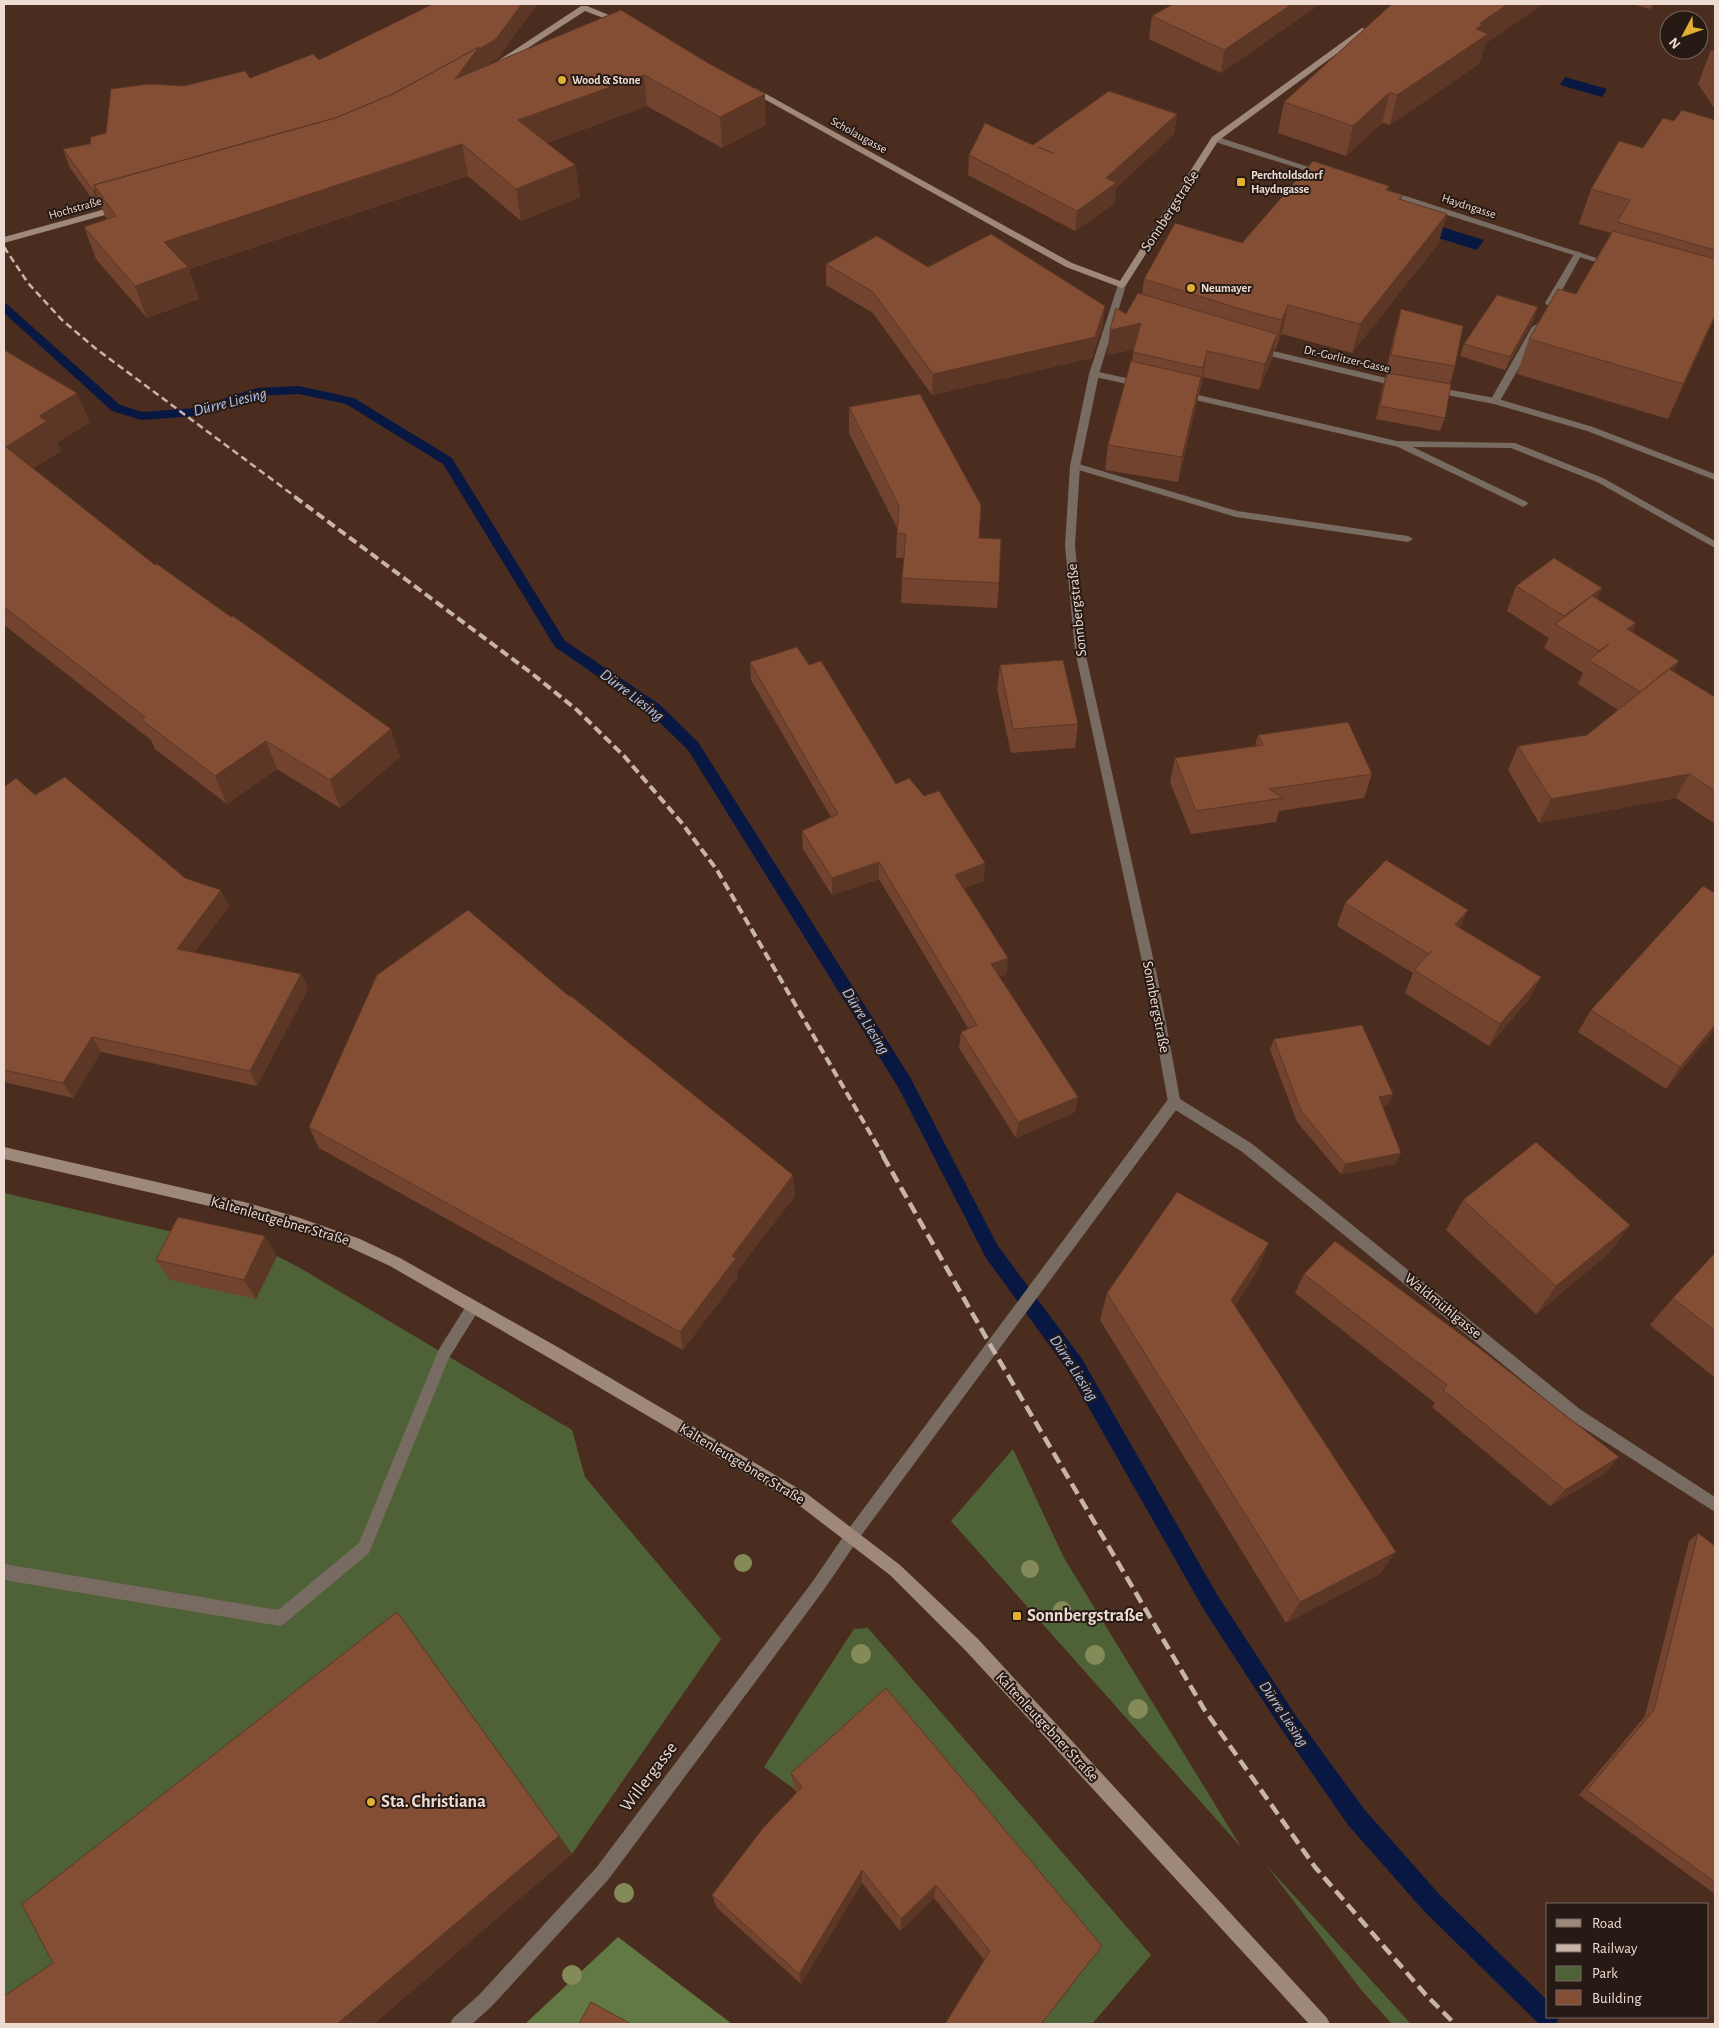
<svg xmlns="http://www.w3.org/2000/svg" width="1719" height="2028" font-family="'Alegreya Sans',sans-serif">
<rect width="100%" height="100%" fill="#4b2d20"/>
<path fill="#4f6237" d="M4 1193 277 1256 300 1268 572 1430 585 1477 721 1639 572 1854 416 1638 89 1977 4 2024Z
M1013 1449 1064 1558 1241 1847 951 1521Z
M868 1628 1151 1955 1092 2024H1041L1093 1957 794 1789 764 1767 854 1629Z
M1267 1866 1411 2024H1392L1362 1991Z"/>
<path fill="#627943" d="M618 1937 732 2024H525Z"/>
<path fill="#081842" d="M1565 77 1607 89 1602 97 1560 85Z
M1439 226 1484 240 1477 250 1432 236Z"/>
<g fill="none" stroke-linecap="round" stroke-linejoin="round">
<path fill="#081842" fill-rule="evenodd" d="M4 303 8 305 120 405 142 412 195 408 257 388 299 386 354 398 452 458 565 641 659 704 698 742 910 1077 998 1246 1082 1359 1218 1596 1296 1716 1364 1809 1439 1894 1548 2001V2017H1559L1556 2024H1539L1423 1910 1348 1825 1282 1730 1204 1610 1068 1371 986 1258 898 1087 688 750 649 712 555 647 443 464 346 404 299 394 258 396 196 416 141 420 112 411 4 313Z"/>
<path fill="#786b61" fill-rule="evenodd" d="M1578 251 1582 254 1555 303 1553 305H1547L1545 303 1574 254Z
M1537 324 1542 327 1500 401 1495 404 1492 403 1490 401 1532 327Z
M1094 371 1140 381 1145 384 1140 387 1091 376V372Z
M1181 391 1397 441 1515 443 1603 478 1715 541V548L1597 482 1511 448 1413 447 1527 502 1528 504 1523 507 1398 447 1178 396V392Z
M1075 463 1237 511 1408 536 1413 539 1408 542 1236 517 1072 468V464Z
M473 1302 478 1303 480 1308 449 1358 369 1553 285 1623 280 1626 4 1580V1564L278 1610 359 1543 439 1349 468 1303Z"/>
<path fill="#786b61" fill-rule="evenodd" d="M1212 137H1218L1327 173 1320 175 1212 141Z
M1384 191H1390L1615 264 1611 267 1608 266 1384 195Z
M1122 282 1126 285 1099 374 1080 466 1075 545 1085 651 1158 980 1180 1099 1251 1143 1581 1410 1715 1497V1512L1571 1420 1241 1151 1169 1106 1168 1102 1146 980 1075 651 1065 545 1070 466 1089 374 1118 285Z
M1256 347 1399 381 1404 384 1399 387 1253 352 1251 350Z
M1434 387 1495 398 1593 427 1715 474V480L1587 431 1494 404 1431 392 1429 390Z
M852 1529 857 1531 860 1536 857 1541 823 1591 608 1880 491 2007 472 2024H450L453 2018 479 1995 596 1868 813 1581 847 1531Z"/>
<path fill="#786b61" fill-rule="evenodd" d="M1174 1097 1179 1098 1180 1102 1179 1106 857 1541 852 1543 847 1541 844 1536 847 1531 1169 1098Z"/>
<path fill="#9d8879" fill-rule="evenodd" d="M581 6H587L626 22 619 24 585 11 497 68 490 66Z
M1362 28 1369 30 1218 141 1126 285 1122 288 1066 267 748 90 755 88 1072 263 1120 281 1212 137Z
M120 205 124 208 123 210 4 243V237Z
M4 1147 244 1202 297 1217 360 1239 400 1258 561 1349 806 1493 900 1565 978 1639 1327 2018 1330 2024H1309L966 1651 890 1575 796 1503 551 1359 390 1266 351 1248 297 1229 244 1214 4 1159Z"/>
<path stroke="#c9b4aa" stroke-width="2.5" stroke-dasharray="7 4" stroke-linecap="butt" d="M4 247 28 283 62 320 95 348 297 498"/>
<path stroke="#c9b4aa" stroke-width="4" stroke-dasharray="9 4.5" stroke-linecap="butt" d="M295 497 530 672 577 710 624 756 681 822 717 870 884 1157"/>
<path stroke="#c9b4aa" stroke-width="4.5" stroke-dasharray="12 6" stroke-linecap="butt" d="M883 1156 992 1348 1204 1709 1315 1867 1426 1995 1455 2024"/>
</g>
<g fill="#848a58">
<circle cx="743" cy="1563" r="9"/>
<circle cx="1030" cy="1569" r="9"/>
<circle cx="1062" cy="1610" r="9"/>
<circle cx="861" cy="1654" r="10"/>
<circle cx="1095" cy="1655" r="10"/>
<circle cx="1138" cy="1709" r="10"/>
<circle cx="624" cy="1893" r="10"/>
<circle cx="572" cy="1975" r="10"/>
</g>
<path fill="#72432e" d="M433 4H537L499 57 482 68 621 10 766 125 722 148 647 106 547 143 575 165 580 197 521 221 468 176 189 269 199 299 147 318 96 259 84 227 107 219 105 216 102 208H99L70 168 63 149 90 144 106 133 184 86 250 78 319 60Z
M1320 4 1221 73 1149 39 1152 16Z
M1632 4H1654L1650 9Z
M1485 44 1479 64 1390 125 1382 123 1346 156 1278 133 1284 102Z
M1711 50 1715 51V109L1698 84Z
M1177 114 1174 134 1116 188 1114 204 1075 231 968 175 969 155 1033 145Z
M1715 120V317L1668 419 1517 374 1529 339 1576 294 1611 233 1579 224 1591 189 1674 121Z
M1389 186 1388 190 1403 195 1401 200 1447 214 1438 244 1352 353 1282 334 1275 350H1274L1272 359 1259 390 1203 377 1178 482 1105 470 1108 445 1132 361 1134 349 1107 355 1126 314 1142 294 1144 279 1242 243Z
M826 264 928 267 1105 306 1102 327 1092 358 932 395 873 313 826 285Z
M1401 309 1455 366 1450 384 1445 418 1440 431 1376 419 1395 331Z
M1534 320 1505 370 1460 356 1464 344Z
M4 350 90 422 57 443 61 451 33 468 155 565 400 757 340 808 277 769 227 804 155 749 151 740 4 625Z
M849 407 979 538 999 583 997 608 901 603 902 578 904 558H896L897 528 849 433Z
M1516 586 1602 588 1597 599 1636 623 1632 632 1679 661 1673 672 1715 697V824L1676 798 1539 823 1508 770 1518 746 1587 735 1618 710 1578 684 1583 673 1544 648 1549 638 1507 611Z
M750 662 809 665 896 784 984 881 964 888 1008 958 1006 974 999 977 1078 1097 1075 1112 1016 1138 959 1048 961 1032 968 1028 879 879 832 895 803 849 802 831 831 817 751 680Z
M1000 665 1078 724 1075 748 1011 753 997 689Z
M1258 735 1372 774 1364 798 1279 811 1276 822 1191 834 1170 782 1175 758 1255 746Z
M4 787 185 878 229 906 194 953 301 974 308 989 257 1086 101 1052 73 1098 4 1082Z
M1345 903 1460 928 1541 977 1529 999 1489 1046 1405 993 1413 973 1337 926Z
M1591 1010 1715 1029 1666 1089 1578 1032Z
M1274 1039 1388 1105 1382 1106 1396 1164 1341 1174 1297 1122 1270 1050Z
M309 1127 795 1196 737 1271 738 1277 683 1350 319 1148Z
M1463 1200 1630 1225 1608 1254 1536 1314 1446 1230Z
M1715 1253V1378L1650 1325 1673 1298Z
M277 1256 256 1299 170 1280 156 1260Z
M1257 1271 1235 1306 1380 1574 1286 1623 1100 1320 1107 1293Z
M1304 1274 1619 1457 1604 1474 1550 1506 1432 1407 1435 1403 1295 1293Z
M1698 1533 1715 1546V1894L1579 1795 1645 1716 1689 1541Z
M791 1773 1102 1946 984 1960 934 1898 900 1931 862 1883 801 1984 717 1908 712 1895 797 1793 794 1789Z"/>
<path fill="#5c3725" d="M522 4H537L499 57 482 67 484 78 109 206 479 47Z
M1292 4H1320L1221 73 1224 50Z
M1508 4H1544L1485 44 1479 64 1390 125 1397 95 1476 29 1480 23Z
M644 75 647 106 523 152 518 120Z
M1390 92 1382 123 1346 156 1353 126Z
M765 94 766 125 722 148 720 117Z
M1177 114 1174 134 1116 188 1114 204 1075 231 1077 211 1106 178Z
M462 144 468 176 189 269 199 299 147 318 135 286 164 242Z
M575 165 580 197 521 221 516 189Z
M95 189 102 208H99L93 190Z
M1447 214 1438 244 1352 353 1360 324Z
M1288 305 1282 334 1275 350 1282 320Z
M1105 306 1102 327 1092 358 932 395 933 374Z
M1538 307 1534 320 1505 370 1510 357Z
M1715 315V317L1668 419 1683 384Z
M1141 323 1137 348 1107 355 1110 330Z
M1277 334 1272 359 1259 390 1265 364Z
M1207 351 1203 377 1199 393 1203 368Z
M1201 377 1197 402 1178 482 1182 457Z
M77 393 90 422 57 443 61 451 20 476 6 447 39 416Z
M1602 588 1591 612 1564 616Z
M1636 623 1624 647 1627 629Z
M1679 661 1666 686 1640 692Z
M391 729 400 757 340 808 330 780Z
M266 741 277 769 227 804 215 776Z
M1689 774 1676 798 1539 823 1551 799Z
M879 862V879L832 895V878Z
M985 863 984 881 954 892 955 875Z
M221 890 229 906 185 965 177 949Z
M1468 910 1458 933 1455 925Z
M1008 958 1006 974 989 981 991 964Z
M301 974 308 989 257 1086 250 1071Z
M1541 977 1529 999 1489 1046 1500 1024Z
M1715 1025V1029L1666 1089 1680 1067Z
M92 1037 101 1052 73 1098 63 1083Z
M1393 1094 1388 1105 1374 1108 1379 1097Z
M1078 1097 1075 1112 1016 1138 1018 1122Z
M1401 1153 1396 1164 1341 1174 1345 1164Z
M793 1175 795 1196 737 1271 738 1277 683 1350 680 1332 732 1256Z
M1630 1225 1608 1254 1536 1314 1556 1286Z
M265 1236 277 1256 256 1299 244 1280Z
M1269 1243 1257 1271 1221 1327 1231 1300Z
M1619 1457 1604 1474 1550 1506 1565 1490Z
M1396 1552 1380 1574 1286 1623 1300 1602Z
M559 1836 572 1854 374 2024H337Z
M862 1870V1883L801 1984 799 1974Z
M936 1885 934 1898 900 1931 901 1919Z"/>
<path fill="#844e35" stroke="#5c3725" fill-rule="evenodd" d="M433 4H522L496 39 479 49V47L393 94 335 118 94 185 95 189 93 190 63 149 90 144 91 137 106 133 111 89 148 84 184 86 245 71 250 78 313 54 319 60Z
M1173 4H1292L1224 50 1152 16Z
M1392 4H1508L1480 23 1483 24 1476 29 1488 34 1397 95 1390 92 1353 126 1284 102Z
M621 10 708 63 765 94 720 117 644 75 518 120 575 165 516 189 462 144 164 242 188 267 135 286 84 227 116 216 94 185 335 118 393 94 479 47 455 79Z
M1711 50 1715 51V56Z
M1109 91 1177 114 1106 178 1116 183 1077 211 969 155 985 123 1033 145ZM1038 147 1053 153H1052Z
M1682 110 1715 120V250L1617 222 1630 200 1591 189 1619 141 1643 148 1663 118 1674 121Z
M1313 161 1389 186 1386 190 1403 195 1399 199 1447 214 1360 324 1288 305 1282 320 1254 313 1144 279 1175 223 1242 243Z
M1613 231 1715 259V315L1683 384 1529 339 1558 289 1576 294Z
M991 234 1105 306 1095 337 933 374 873 292 826 264 877 236 928 267Z
M1138 293 1277 334 1265 364 1207 351 1203 368 1133 352 1141 323 1110 330 1116 308 1126 314Z
M1497 295 1538 307 1510 357 1464 344Z
M1401 309 1463 326 1455 366 1391 355Z
M4 350 77 393 39 416 47 421 6 447 155 565 157 564 231 617 233 616 391 729 330 780 266 741 215 776 142 720 145 717 4 607Z
M1131 361 1201 377 1182 457 1108 445Z
M1387 373 1451 384 1445 418 1380 406Z
M920 394 981 505 979 538 1001 539 999 583 902 578 906 534 897 533 899 506 849 407Z
M1554 558 1602 588 1564 616 1516 586Z
M1592 596 1636 623 1627 629 1679 661 1640 692 1589 660 1609 644 1599 651 1555 624Z
M797 647 809 665 821 661 896 784 909 778 924 796 939 791 985 863 955 875 1008 958 991 964 1078 1097 1018 1122 961 1032 977 1025 879 862 832 878 802 831 838 814 750 662Z
M1063 660 1078 724 1013 729 1000 665Z
M1669 669 1715 697V791L1689 774 1551 799 1518 746 1587 735Z
M1348 722 1372 774 1269 789 1283 798 1196 811 1175 758 1263 745 1258 735Z
M65 777 185 878 221 890 177 949 301 974 250 1071 92 1037 63 1083 4 1070V787L16 778 35 795Z
M1386 860 1468 910 1455 925 1541 977 1500 1024 1414 970 1431 951 1429 954 1345 903Z
M1703 886 1715 893V1025L1680 1067 1591 1010Z
M468 910 570 997 571 996 793 1175 732 1256 736 1258 680 1332 309 1127 377 975Z
M1362 1025 1393 1094 1379 1097 1401 1153 1345 1164 1301 1111 1274 1039Z
M1536 1142 1630 1225 1556 1286 1463 1200Z
M1177 1192 1269 1243 1231 1300 1396 1552 1300 1602 1107 1293Z
M178 1217 265 1236 244 1280 156 1260Z
M1335 1241 1479 1348 1619 1457 1565 1490 1443 1390 1447 1385 1304 1274Z
M1715 1253V1331L1673 1298Z
M1698 1533 1715 1546V1882L1587 1790 1654 1710Z
M397 1612 559 1836 337 2024H4V1996L53 1963 22 1904Z
M886 1688 1102 1946 1041 2024H945L990 1951 936 1885 901 1919 862 1870 799 1974 712 1895 763 1828 802 1787 791 1773Z
M591 2002 631 2024H579Z"/>
<g fill="#e1af34" stroke="#271a14" stroke-width="2">
<circle cx="562" cy="80" r="5"/>
<rect x="1236" y="177" width="10" height="10" rx="2.5"/>
<circle cx="1191" cy="288" r="5"/>
<rect x="1012" y="1611" width="10" height="10" rx="2.5"/>
<circle cx="371" cy="1802" r="5"/>
</g>
<g text-anchor="middle" dominant-baseline="central" stroke-width="4" stroke-linejoin="round" paint-order="stroke">
<g font-size="12" font-weight="bold" fill="#eedbd2" stroke="#271a14" text-anchor="start">
<text x="572" y="80">Wood &amp; Stone</text>
<text x="1251" y="175">Perchtoldsdorf<tspan x="1251" dy="14">Haydngasse</tspan></text>
<text x="1201" y="288">Neumayer</text>
</g>
<g font-size="12" fill="#eedbd2" stroke="#271a14">
<text transform="translate(859 135) rotate(29)">Scholaugasse</text>
<text transform="translate(1469 206) rotate(18)">Haydngasse</text>
<text transform="translate(75 208) rotate(-16)">Hochstraße</text>
<text transform="translate(1347 359) rotate(13)">Dr.-Gorlitzer-Gasse</text>
</g>
<g font-size="15" fill="#eedbd2" stroke="#271a14">
<text transform="translate(1170 211) rotate(-57)">Sonnbergstraße</text>
<text transform="translate(1077 610) rotate(-96)">Sonnbergstraße</text>
<text transform="translate(1156 1007) rotate(79)">Sonnbergstraße</text>
<text transform="translate(280 1221) rotate(16)">Kaltenleutgebner Straße</text>
<text transform="translate(1443 1306) rotate(39)">Waldmühlgasse</text>
<text transform="translate(742 1464) rotate(31)">Kaltenleutgebner Straße</text>
<text transform="translate(1047 1727) rotate(47)">Kaltenleutgebner Straße</text>
</g>
<g font-size="16" font-style="italic" fill="#afc5f1" stroke="#271a14">
<text transform="translate(230 402) rotate(-14)">Dürre Liesing</text>
<text transform="translate(632 695) rotate(37)">Dürre Liesing</text>
<text transform="translate(866 1021) rotate(58)">Dürre Liesing</text>
<text transform="translate(1074 1368) rotate(57)">Dürre Liesing</text>
<text transform="translate(1284 1714) rotate(56)">Dürre Liesing</text>
</g>
<g font-size="18" font-weight="bold" fill="#eedbd2" stroke="#271a14" text-anchor="start">
<text x="1027" y="1616">Sonnbergstraße</text>
<text x="381" y="1802">Sta. Christiana</text>
</g>
<g font-size="18" fill="#eedbd2" stroke="#271a14">
<text transform="translate(649 1777) rotate(-53)">Willergasse</text>
</g>
</g>
<rect width="1719" height="2028" fill="none" stroke="#eedbd2" stroke-width="10"/>
<rect x="1546" y="1903" width="162" height="115" fill="#271a14" stroke="#776760"/>
<rect x="1556" y="1919" width="25" height="8" fill="#9d8879" stroke="#776760"/>
<text x="1592" y="1928" font-size="15" fill="#eedbd2">Road</text>
<rect x="1556" y="1944" width="25" height="8" fill="#c9b4aa" stroke="#776760"/>
<text x="1592" y="1953" font-size="15" fill="#eedbd2">Railway</text>
<rect x="1556" y="1966" width="25" height="15" fill="#4f6237" stroke="#776760"/>
<text x="1592" y="1978" font-size="15" fill="#eedbd2">Park</text>
<rect x="1556" y="1990" width="25" height="15" fill="#844e35" stroke="#776760"/>
<text x="1592" y="2003" font-size="15" fill="#eedbd2">Building</text>
<g transform="translate(1684 35) rotate(229)"><circle r="24" fill="#271a14" stroke="#776760"/>
<path d="M0-4L9 19L0 12L-9 19Z" fill="#e1af34"/>
<text y="-8" font-size="14" font-weight="bold" text-anchor="middle" fill="#eedbd2">N</text>
</g>
</svg>
